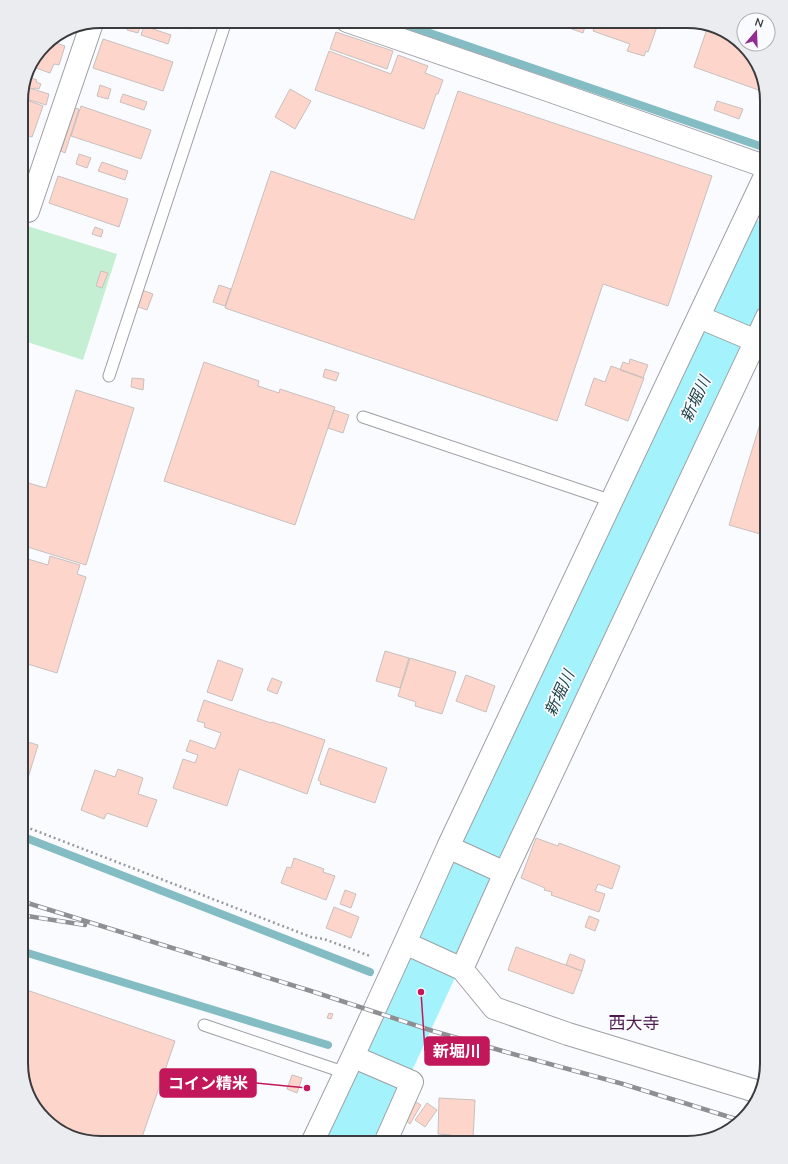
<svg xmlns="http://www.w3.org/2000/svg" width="788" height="1164" font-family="Mulish,'Noto Sans JP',sans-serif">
<rect width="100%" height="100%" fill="#fafbff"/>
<path fill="#c4efd3" d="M21 224 117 254 83 360 21 340Z"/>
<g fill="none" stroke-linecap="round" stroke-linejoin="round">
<path stroke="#84bcc3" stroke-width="8" d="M395 21 760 146
M21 836 370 972
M21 951 328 1045
M405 986 421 992"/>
<path stroke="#a4f3fc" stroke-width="50" d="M351 1143 767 244"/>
</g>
<path fill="#fdd5cb" stroke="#c8c0be" d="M130 21 141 25 138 33 127 30Z
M157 21H194L191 29 180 26 179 28Z
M562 21H587L583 33 561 25Z
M596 21H659L648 52 646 51 644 56 627 51 630 44 593 31Z
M144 26 171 35 168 44 141 35Z
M708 26 727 32 756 61 764 92 694 67Z
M336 32 393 51 387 69 330 49Z
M103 39 173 62 163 91 93 68Z
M50 41 65 46 59 65 54 64 50 73 30 66 45 44Z
M329 51 391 74 398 55 428 66 425 73 443 80 438 94H436L424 129 315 90Z
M26 76 37 80 36 82 41 84 39 89 34 88 33 89 24 86Z
M100 85 111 89 108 99 97 96Z
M26 87 49 94 46 105 23 98Z
M290 89 311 101 295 129 275 117Z
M458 91 712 176 668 306 603 284 557 421 225 308 271 171 414 220Z
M123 94 147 102 144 110 120 102Z
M21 98 43 106 32 137 21 134Z
M717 101 743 109 739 119 714 110Z
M81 106 151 130 141 159 71 136Z
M75 108 79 109 65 153 61 151Z
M79 154 91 158 87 168 76 164Z
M102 162 128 171 125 180 98 171Z
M58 176 128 199 119 227 49 203Z
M95 227 103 230 101 237 92 234Z
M101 271 108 273 102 288 96 286Z
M219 285 231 289 225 306 213 302Z
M139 289 153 294 147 310 133 305Z
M630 359 648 365 643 378 620 370 623 362 629 364Z
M204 362 259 381 258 386 279 393 280 389 335 407 295 525 164 481Z
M611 366 644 378 628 421 585 405 594 378 605 382Z
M325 369 339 373 336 381 323 377Z
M132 378 144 379 143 390 131 387Z
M76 390 134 408 86 565 21 545V481L46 488Z
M767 401V536L729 525Z
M334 410 349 415 343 433 328 428Z
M50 556 80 565 77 574 86 577 57 673 21 662V557L48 565Z
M385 651 409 658 400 688 376 681Z
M410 658 456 672 442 714 415 706 416 702 398 696Z
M218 660 243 669 232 701 207 692Z
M466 675 495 686 486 712 456 701Z
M272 678 282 682 277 694 267 690Z
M204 700 271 723 272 722 325 740 307 794 239 769 227 806 173 788 183 759 195 763 198 755 186 751 190 740 215 749 221 733 204 727 205 723 197 721Z
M21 736 25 737 24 741 38 745 28 778H25L22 789Z
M329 748 387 768 375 803 320 784 321 782 318 780Z
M118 769 143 778 138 794 157 800 147 827 107 813 104 819 81 810 95 770 115 777Z
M536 838 558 846 559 843 620 866 612 889 598 884 595 891 605 894 599 912 551 895 552 892 544 890 545 888 521 878Z
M294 858 324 869 323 872 335 876 326 900 281 883 287 867 291 868Z
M345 890 356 894 351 908 340 904Z
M334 907 359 917 351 938 326 928Z
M589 916 599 920 595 931 585 927Z
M516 947 582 971 573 994 508 970Z
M570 954 585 960 582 971 566 965Z
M21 988 175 1041 140 1143H96L61 1132 32 1103 21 1063Z
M329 1013 333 1014 331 1019 327 1018Z
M292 1075 302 1078 297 1093 287 1089Z
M439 1098 475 1100 473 1140 451 1139V1135L438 1134Z
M414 1101 421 1105 410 1124 403 1118Z
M427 1103 437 1110 425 1127 415 1120Z"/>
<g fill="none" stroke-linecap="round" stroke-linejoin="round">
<defs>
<path id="lane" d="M109 376 226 21
M363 417 612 501
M204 1025 346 1073"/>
<path id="street" d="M347 21 542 88 767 167
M28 211 92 23
M699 317 756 341
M448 847 505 873
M405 943 462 969 494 1008 568 1034 759 1092
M462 969 505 873 767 317
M354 1057 412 1082 385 1143
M312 1143C359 1045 404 946 448 847L767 172"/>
</defs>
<use href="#lane" stroke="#9e9fa5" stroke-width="13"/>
<use href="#street" stroke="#9e9fa5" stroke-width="24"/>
<path stroke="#9a9a9e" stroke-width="2.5" stroke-dasharray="2 3" stroke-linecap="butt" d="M21 825 311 937 324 939 370 956"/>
<use href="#lane" stroke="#fff" stroke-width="11"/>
<use href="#street" stroke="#fff" stroke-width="22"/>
<defs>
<path id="rail" d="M21 901 311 991 433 1031 506 1052 623 1084 739 1120
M21 915 85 925"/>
</defs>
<use href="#rail" stroke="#8f8f93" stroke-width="4.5"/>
<use href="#rail" stroke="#fafbff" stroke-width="3" stroke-dasharray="9" stroke-linecap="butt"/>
</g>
<g text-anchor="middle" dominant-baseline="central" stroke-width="3.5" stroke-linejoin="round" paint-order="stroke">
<g font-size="16" font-style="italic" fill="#1f4448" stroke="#fafbff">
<text transform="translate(695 399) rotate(-65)">新堀川</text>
<text transform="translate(559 693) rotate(-65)">新堀川</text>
</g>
<g font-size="17" fill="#4e1c4c" stroke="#fafbff">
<text x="634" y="1022">西大寺</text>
</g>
</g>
<path d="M0 0H788V1164H0ZM101 28H687A73 73 0 0 1 760 101V1063A73 73 0 0 1 687 1136H101A73 73 0 0 1 28 1063V101A73 73 0 0 1 101 28Z" fill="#ebecf0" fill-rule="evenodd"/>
<path fill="none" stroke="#3b3b3e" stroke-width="2" d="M101 28H687A73 73 0 0 1 760 101V1063A73 73 0 0 1 687 1136H101A73 73 0 0 1 28 1063V101A73 73 0 0 1 101 28Z"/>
<path fill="none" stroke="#c2185b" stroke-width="1.5" d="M421 992L425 1051M307 1088L256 1083"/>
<g fill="#c2185b" stroke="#fafbff" stroke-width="1.5">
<circle cx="421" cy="992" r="4"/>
<circle cx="307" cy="1088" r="4"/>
</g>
<g fill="#c2185b" stroke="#c2185b" stroke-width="1.5">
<rect x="425" y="1037" width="64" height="28" rx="4"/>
<rect x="160" y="1069" width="96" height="28" rx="4"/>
</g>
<g font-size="16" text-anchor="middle" font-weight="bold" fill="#fff">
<text x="457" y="1057">新堀川</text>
<text x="208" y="1089">コイン精米</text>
</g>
<g transform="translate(756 32) rotate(19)"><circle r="19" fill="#fafbff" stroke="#aeaeb2"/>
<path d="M0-3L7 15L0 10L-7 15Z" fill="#932c90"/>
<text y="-6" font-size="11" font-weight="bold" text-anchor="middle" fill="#3b3b3e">N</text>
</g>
</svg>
